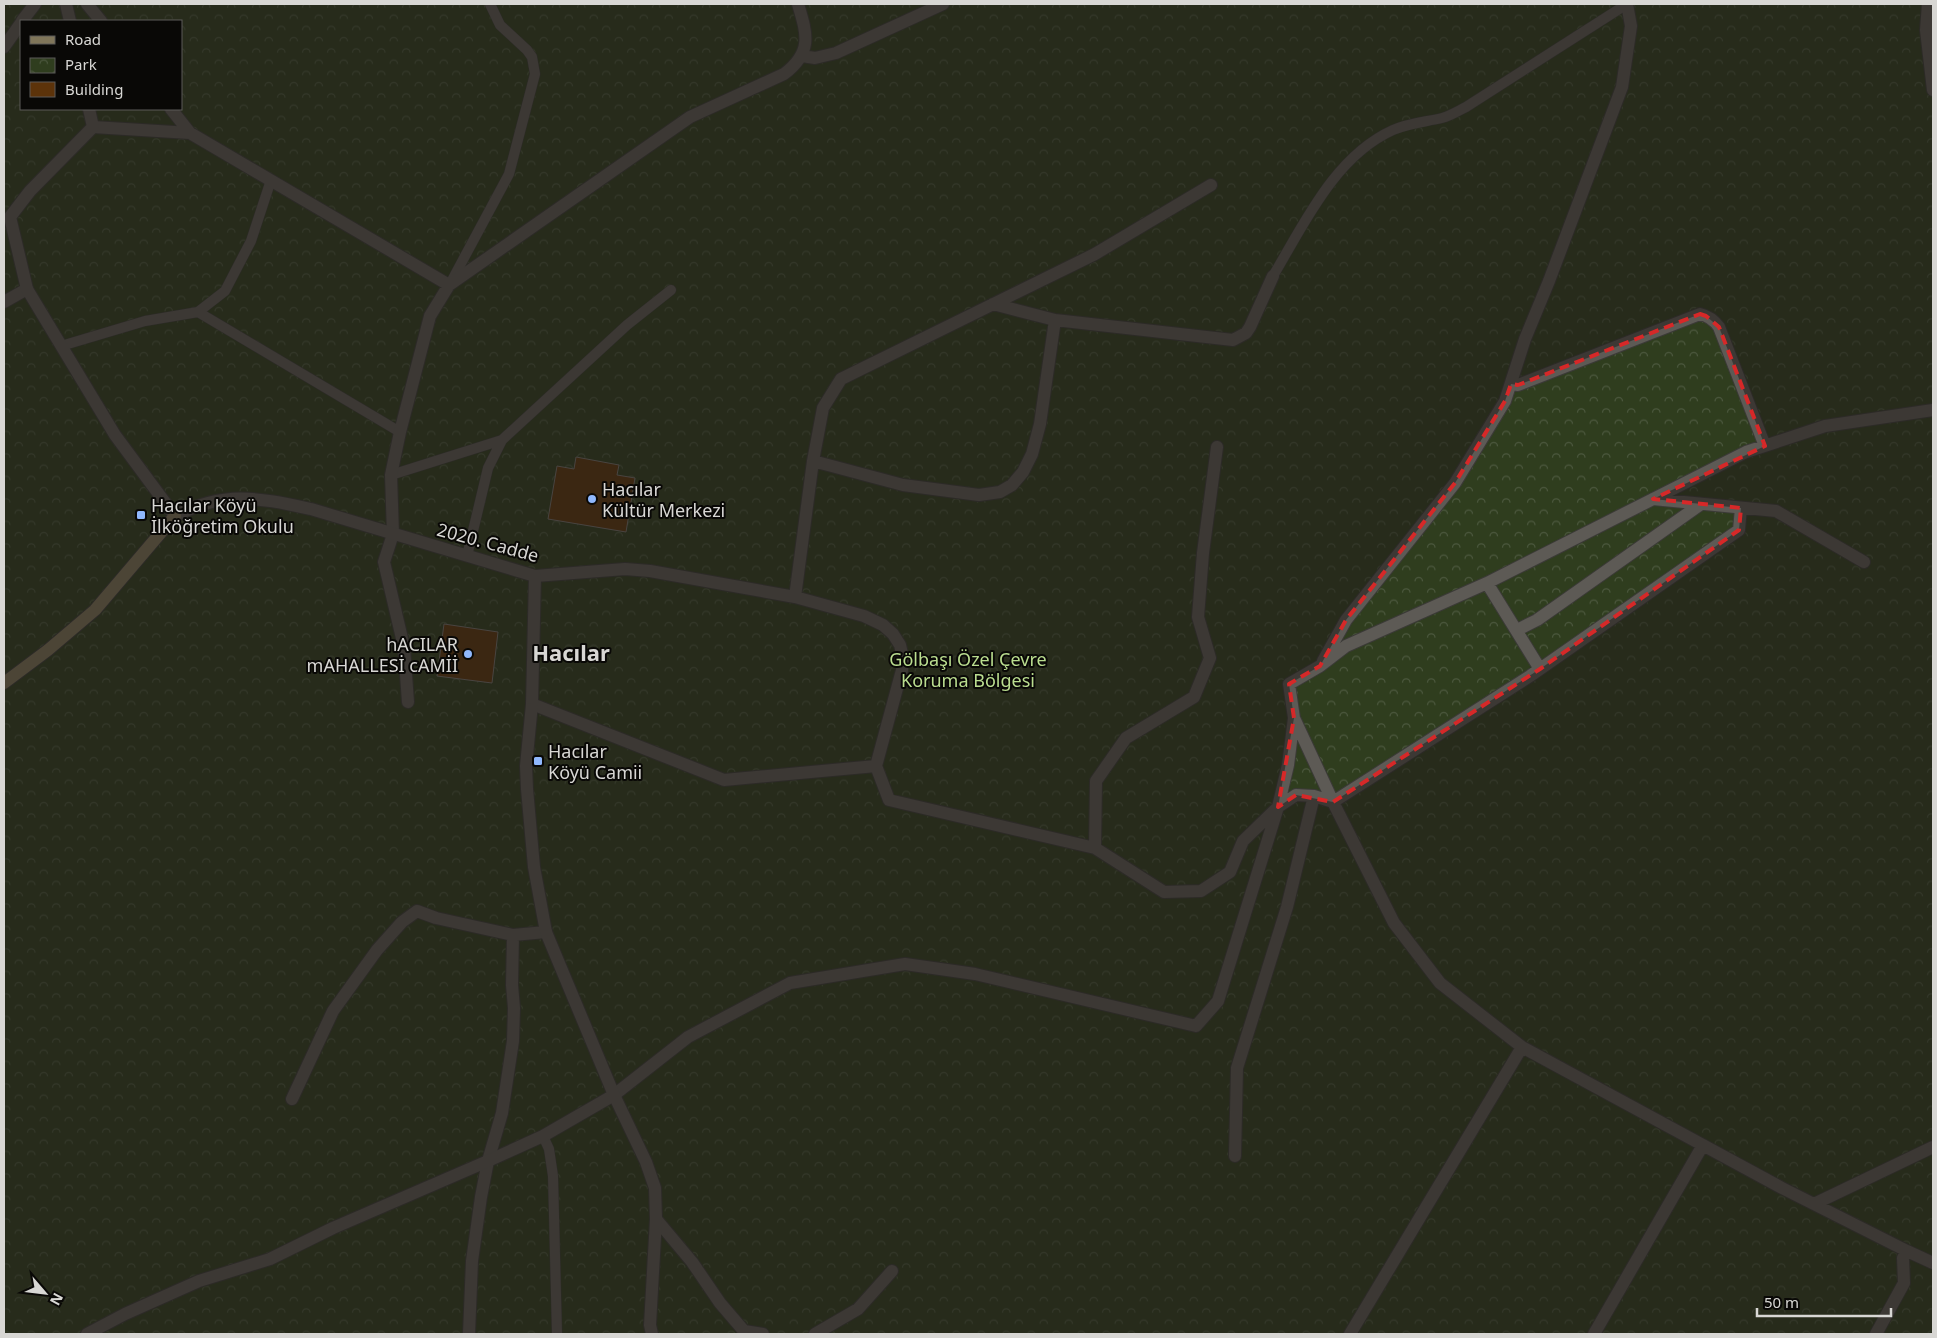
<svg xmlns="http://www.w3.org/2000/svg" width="1937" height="1338" font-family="'Noto Sans',sans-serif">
<defs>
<pattern id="park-crowns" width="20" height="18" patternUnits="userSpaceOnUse" patternTransform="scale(1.25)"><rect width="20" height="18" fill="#2f3d1e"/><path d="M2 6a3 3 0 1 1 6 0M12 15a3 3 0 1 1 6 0" fill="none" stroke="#4c583e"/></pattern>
</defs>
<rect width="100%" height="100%" fill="#201d19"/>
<path fill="url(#park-crowns)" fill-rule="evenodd" d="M4 4H1933V1334H4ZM21 21H181V109H21Z"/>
<path fill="#5c330a" stroke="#78736f" d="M576 457 619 465 617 475 635 478 626 532 548 519 557 466 574 469Z
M444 624 498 632 492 683 437 676Z"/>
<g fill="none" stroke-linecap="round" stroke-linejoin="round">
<defs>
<path id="service" d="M1273 276C1304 224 1335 156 1393 130 1409 123 1425 122 1442 118 1450 116 1458 111 1466 107L1627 4
M450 284 509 174 535 74 532 57 527 50 500 25 490 4
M198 312 400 432
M61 346 145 321 198 312 225 291 251 241 271 180
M391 475 502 440
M467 556 488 468 502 440 627 325 671 290
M543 1136 549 1149 553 1176 557 1334"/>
<path id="minor" d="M87 4 101 21
M1928 4 1926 30 1933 90
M22 21 35 4
M4 47 21 23
M802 56 815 58 836 53 943 4
M171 109 190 133
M93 127 190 133 449 285 430 316 400 432 391 475 393 534 384 562 404 647 408 702
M449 285 690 117 784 74C813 52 807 34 798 4
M4 302 27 289
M993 304 1055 320 1233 340 1246 333 1250 327 1273 276
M1511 384 1518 385 1700 314C1709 316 1714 320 1719 327L1765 446
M813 461 903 485 979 495 1000 492 1012 485 1023 472 1032 454 1040 424 1055 320
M1653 499 1776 511 1864 562
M535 576 625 569 650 571 795 597 864 616 883 625 893 634 900 645 903 658 902 670 876 766 889 800 1095 848 1164 892 1201 891 1230 872 1243 841 1278 807 1296 795 1314 796 1333 802 1530 676 1739 530 1741 508
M1487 583 1540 669
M795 597 813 461 823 408 841 379 1095 254 1211 185
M1517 630 1537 620 1701 504
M1323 661 1346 620 1455 483 1505 401 1525 339 1549 281 1622 87 1631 26 1627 4
M532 704 724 780 876 766
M1294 718 1333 802 1394 923 1440 983 1522 1047 1782 1188 1907 1251 1933 1263
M1095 848 1096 781 1126 738 1194 697 1210 658 1198 617 1203 553 1217 447
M614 1095 688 1037 790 983 905 964 975 974 1196 1026 1218 1001 1278 807 1288 765 1294 718 1289 684 1320 666 1346 646 1487 583 1746 452 1825 426 1933 410
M292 1099 333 1011 377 950 402 922 417 911 436 918 513 935 546 932
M1235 1156 1237 1068 1287 907 1314 796
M1814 1204 1933 1147
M656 1219 692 1262 720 1303 744 1331 763 1334
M469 1334 472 1261 481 1197 488 1161 502 1113 513 1041 514 1008 512 985 513 935
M815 1334 858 1309 892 1271
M1350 1334 1522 1047
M1594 1334 1703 1145
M1876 1334 1904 1283 1903 1258 1907 1251"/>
<path id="tertiary" d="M66 4 70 21
M89 109 93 127 30 191 10 217 27 289 115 435 175 516C225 490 259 498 311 509L535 576 532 704 526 766 527 789 534 867 546 932 614 1095 646 1162 655 1188 656 1219 650 1325 652 1334
M87 1334 125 1314 199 1281 270 1259 333 1228 488 1161 543 1136 614 1095"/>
<path id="secondary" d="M4 683 48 650 95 610 175 516"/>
</defs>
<use href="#service" stroke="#3b3a37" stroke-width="11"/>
<use href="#minor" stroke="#3b3a37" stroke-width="14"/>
<use href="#tertiary" stroke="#3b3a37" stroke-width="14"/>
<use href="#secondary" stroke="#3b3a37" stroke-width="14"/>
<use href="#service" stroke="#5d5a55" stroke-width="10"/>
<use href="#minor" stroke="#5d5a55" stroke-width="12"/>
<use href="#tertiary" stroke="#5d5a55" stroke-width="12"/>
<use href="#secondary" stroke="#80765a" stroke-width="12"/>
</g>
<path d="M0 0H1937V1338H0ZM1700 314 1706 316 1719 327 1765 446 1653 499 1741 508 1739 530 1540 669 1333 802 1296 795 1278 807 1294 718 1289 684 1320 666 1346 620 1455 483 1505 401 1511 384 1518 385Z" fill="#201d19" fill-opacity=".55" fill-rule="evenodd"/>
<path fill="none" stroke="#d62828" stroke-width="4" stroke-dasharray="10 6" stroke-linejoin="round" d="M1700 314 1706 316 1719 327 1765 446 1653 499 1741 508 1739 530 1540 669 1333 802 1296 795 1278 807 1294 718 1289 684 1320 666 1346 620 1455 483 1505 401 1511 384 1518 385Z"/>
<g fill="#90b8fd" stroke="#090806" stroke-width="2">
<circle cx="592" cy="499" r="5"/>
<rect x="136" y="510" width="10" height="10" rx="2.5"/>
<circle cx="468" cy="654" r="5"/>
<rect x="533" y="756" width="10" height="10" rx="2.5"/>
</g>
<g text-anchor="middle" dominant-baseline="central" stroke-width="4" stroke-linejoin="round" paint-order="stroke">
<g font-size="18" fill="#d8d7d4" stroke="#090806" text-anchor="start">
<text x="602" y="489">Hacılar<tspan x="602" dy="21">Kültür Merkezi</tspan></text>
<text x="151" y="505">Hacılar Köyü<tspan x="151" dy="21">İlköğretim Okulu</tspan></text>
<text x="458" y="644" text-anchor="end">hACILAR<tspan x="458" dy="21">mAHALLESİ cAMİİ</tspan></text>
<text x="548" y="751">Hacılar<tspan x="548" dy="21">Köyü Camii</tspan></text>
</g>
<g font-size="18" fill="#d8d7d4" stroke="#090806">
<text transform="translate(488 542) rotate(15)">2020. Cadde</text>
</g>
<g font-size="18" fill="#badd8f" stroke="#090806">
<text x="968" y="659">Gölbaşı Özel Çevre<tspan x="968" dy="21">Koruma Bölgesi</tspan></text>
</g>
<g font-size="22" font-weight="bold" fill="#d8d7d4" stroke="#090806">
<text x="571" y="652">Hacılar</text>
</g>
</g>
<rect width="1937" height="1338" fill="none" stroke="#d8d7d4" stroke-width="10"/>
<rect x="20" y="20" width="162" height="90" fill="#090806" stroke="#5c5b58"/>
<rect x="30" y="36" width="25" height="8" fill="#80765a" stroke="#5c5b58"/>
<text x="65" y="45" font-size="15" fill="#d8d7d4">Road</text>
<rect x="30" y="58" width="25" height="15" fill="url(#park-crowns)" stroke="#5c5b58"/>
<text x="65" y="70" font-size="15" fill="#d8d7d4">Park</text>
<rect x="30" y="82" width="25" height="15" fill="#5c330a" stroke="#5c5b58"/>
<text x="65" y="95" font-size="15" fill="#d8d7d4">Building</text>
<g transform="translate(45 1293) rotate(118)" stroke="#090806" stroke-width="4" paint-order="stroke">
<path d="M0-4L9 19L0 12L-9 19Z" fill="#d8d7d4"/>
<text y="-8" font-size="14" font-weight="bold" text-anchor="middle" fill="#d8d7d4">N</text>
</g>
<path d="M1757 1308v8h134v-8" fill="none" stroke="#d8d7d4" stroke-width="2.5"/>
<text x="1764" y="1308" font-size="15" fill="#d8d7d4" stroke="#090806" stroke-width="4" paint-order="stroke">50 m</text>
</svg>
